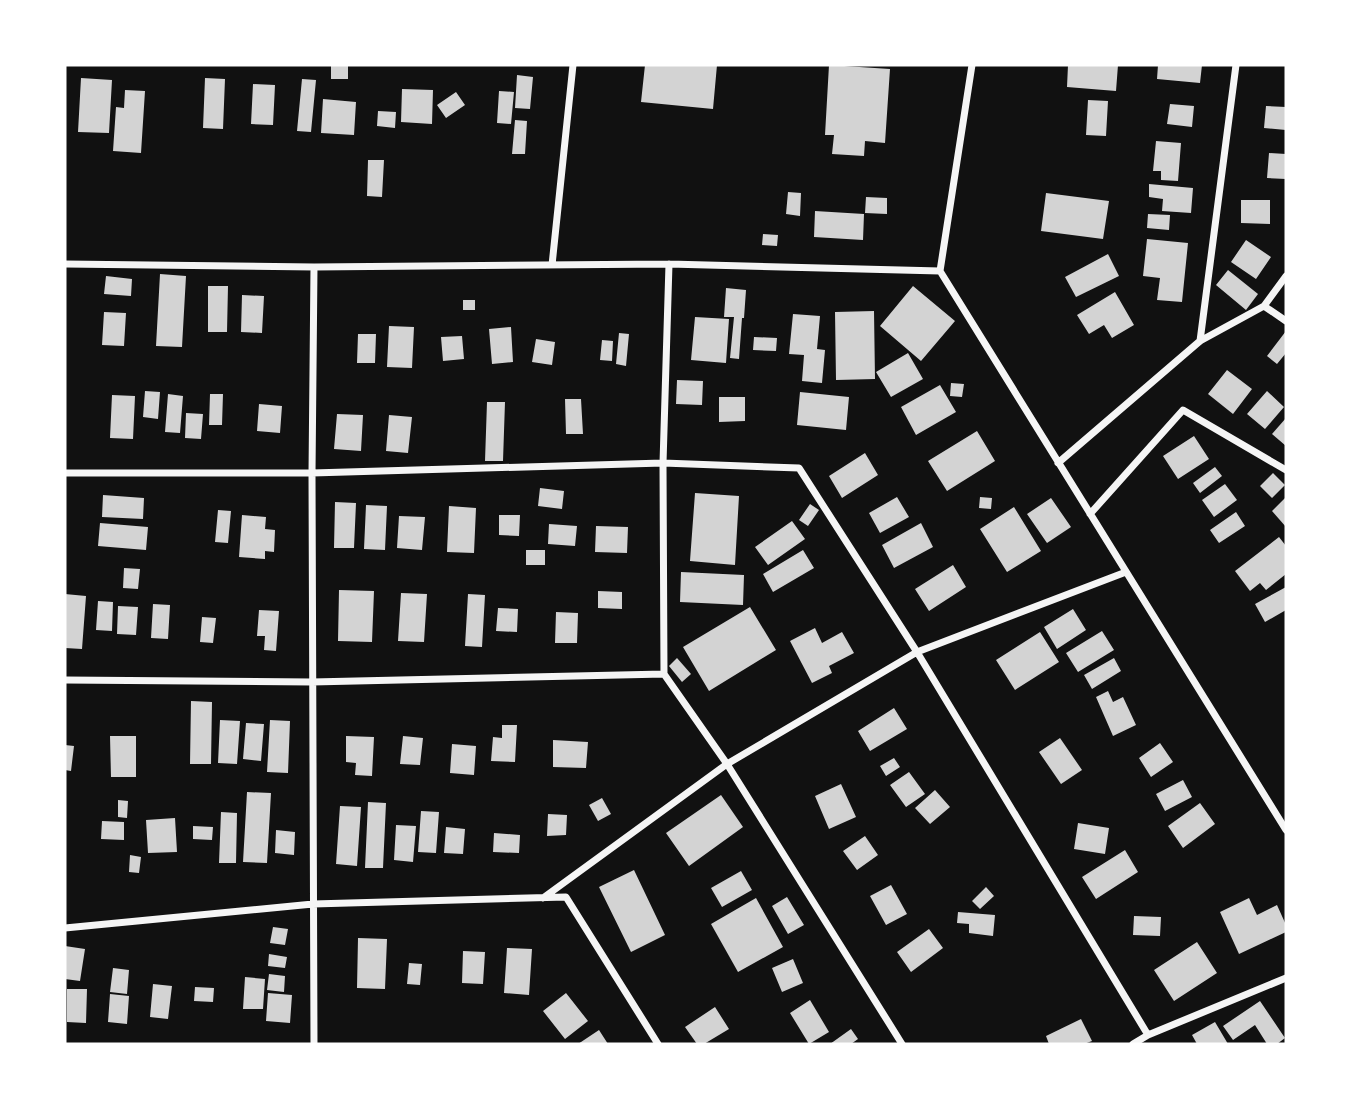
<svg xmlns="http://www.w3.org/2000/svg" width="1351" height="1109" font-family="'Source Serif 4',serif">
<rect width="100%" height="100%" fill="#111"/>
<path fill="#d3d3d3" d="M331 65H348V79H331Z
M645 65H717L713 109 641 102Z
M829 65 890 69 885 143 865 141 864 156 832 154 834 135H825Z
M1068 65H1118L1116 91 1067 87Z
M1158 65H1202L1200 83 1157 79Z
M517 75 533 77 530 109 515 108Z
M81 78 112 80 109 133 78 132Z
M205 78 225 79 223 129 203 128Z
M302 79 316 80 311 132 297 131Z
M253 84 275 85 273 125 251 124Z
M402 89 433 90 432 124 401 122Z
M125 90 145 91 141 153 113 151 116 107 124 108Z
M499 91 514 92 511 124 497 123Z
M456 92 465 105 446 118 437 105Z
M323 99 356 102 354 135 321 133Z
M1088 100 1108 101 1106 136 1086 135Z
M1170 104 1194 106 1192 127 1167 124Z
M1266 106 1286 107V130L1264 128Z
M378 111 396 112 395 128 377 126Z
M515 120 527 121 525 154H512Z
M1156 141 1181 143 1178 181 1161 180V171H1153Z
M1269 153 1286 154V179L1267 178Z
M368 160H384L382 197 367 196Z
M1149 184 1193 188 1191 213 1162 211 1163 199 1149 197Z
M788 192 801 193 800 216 786 214Z
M1046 193 1109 201 1103 239 1041 231Z
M866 197 887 198V214L865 213Z
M1241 200H1270V224L1241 223Z
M815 211 864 214 863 240 814 237Z
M1148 214 1170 215 1169 230 1147 228Z
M763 234 778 235 777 246 762 245Z
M1147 239 1188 243 1182 302 1157 300 1160 278 1143 276Z
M1246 240 1271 257 1256 279 1231 262Z
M1108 254 1119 276 1076 297 1065 277Z
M1228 270 1258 294 1246 310 1216 285Z
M160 274 186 276 182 347 156 346Z
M106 276 132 279 131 296 104 294Z
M208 286H228L227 332H208Z
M913 286 955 321 921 361 880 326Z
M726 288 746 290 744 318H742L739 359 730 358 734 317H724Z
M1115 292 1134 325 1112 338 1104 325 1089 334 1077 315Z
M242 295 264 296 262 333 241 332Z
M463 300H475V310H463Z
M874 311 875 379 836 380 835 312Z
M104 312 126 313 124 346 102 345Z
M793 314 820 316 817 349 825 350 822 383 802 381 804 355 789 354Z
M695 317 729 319 726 363 691 360Z
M389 326 414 327 412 368 387 367Z
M511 327 513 362 492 364 489 329Z
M1286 331V353L1277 364 1267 356Z
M619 333 629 334 626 366 616 364Z
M358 334H376L375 363H357Z
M462 336 464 359 443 361 441 337Z
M754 337 777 338 776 351 753 350Z
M536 339 555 342 552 365 532 362Z
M602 340 613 341 612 361 600 360Z
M908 353 923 379 891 397 876 372Z
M1227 370 1252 389 1233 414 1208 394Z
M677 380 703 381 702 405 676 404Z
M951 383 964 384 962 397 950 396Z
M940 385 956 412 916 435 901 407Z
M145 391 160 392 158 419 143 417Z
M1267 391 1284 407 1265 429 1247 414Z
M800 392 849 397 846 430 797 425Z
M168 394 183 396 180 433 165 432Z
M210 394H223L222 425H209Z
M112 395 135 396 133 439 110 438Z
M719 397H745V421L719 422Z
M565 399H581L583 434H566Z
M487 402H505L503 461H485Z
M259 404 282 406 280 433 257 431Z
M186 413 203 414 201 439 185 438Z
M337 414 363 415 361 451 334 449Z
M389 415 412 417 408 453 386 451Z
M1286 418V446L1272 434Z
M977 431 995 461 947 491 928 461Z
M1194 436 1209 459 1178 479 1163 456Z
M865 453 878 475 842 498 829 476Z
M1215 467 1222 476 1200 493 1193 483Z
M1273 473 1285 485 1272 498 1260 486Z
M1225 484 1237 500 1214 517 1202 500Z
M540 488 564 491 562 509 538 506Z
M695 493 739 496 735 565 690 561Z
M103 495 144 498 143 519 102 517Z
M897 497 909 517 880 533 869 513Z
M980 497 992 498 991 509 979 508Z
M1286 497V527L1272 511Z
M1051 498 1071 527 1047 543 1027 514Z
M335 502 356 503 354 548H334Z
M810 504 819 510 808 526 799 520Z
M366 505 387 506 385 550 364 549Z
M449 506 476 508 474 553 447 552Z
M1014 507 1041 551 1007 572 980 529Z
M218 510 231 511 228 543 215 542Z
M1236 512 1245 526 1219 543 1210 530Z
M242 515 266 517 265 529 275 530 274 552 265 551V559L239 557Z
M499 515H520L519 536 499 535Z
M399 516 425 517 422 550 397 548Z
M792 521 805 539 768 565 755 547Z
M100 523 148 527 146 550 98 546Z
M921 523 933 547 894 568 882 545Z
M549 524 577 526 575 546 548 544Z
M596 526 628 527 627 553 595 552Z
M1279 537 1286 546V574L1266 590 1260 583 1250 591 1235 571Z
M526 550H545V565H526Z
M803 550 814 568 773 592 763 574Z
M953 565 966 587 929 611 915 589Z
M124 568 140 569 138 589 123 588Z
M681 572 744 575 743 605 680 602Z
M1286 587V610L1265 622 1255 604Z
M339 590 374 591 372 642 338 641Z
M598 591 622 592V609L598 608Z
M401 593 427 594 424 642 398 641Z
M65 594 86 596 82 649 65 648Z
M468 594 485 595 482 647 465 646Z
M98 601 113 602 112 631 96 630Z
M153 604 170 605 168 639 151 638Z
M118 606 138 607 136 635 117 634Z
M750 607 776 650 709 691 683 647Z
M498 608 518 609 517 632 496 631Z
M1073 609 1086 630 1057 649 1044 627Z
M259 610 279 611 276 651 264 650 265 636H257Z
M556 612 578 613 577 643H555Z
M202 617 216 618 213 643 200 642Z
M815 628 822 643 842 632 854 653 829 666 832 673 812 683 790 641Z
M1102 631 1114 650 1078 672 1066 653Z
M1040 632 1059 662 1015 690 996 660Z
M677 658 691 674 682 682 669 666Z
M1114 658 1121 671 1092 689 1084 675Z
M1108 691 1113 702 1123 697 1136 725 1113 736 1096 697Z
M191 701 212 702 211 764H190Z
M894 708 907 729 870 751 858 731Z
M220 720 240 721 237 764 218 763Z
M270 720 290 721 288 773 267 772Z
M246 723 264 724 261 761 243 759Z
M502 725H517L515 762 491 761 493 737 502 738Z
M110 736H136V777H111Z
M346 736 374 737 372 776 355 775 356 763 346 762Z
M403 736 423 738 420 765 400 764Z
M1060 738 1082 770 1061 784 1039 752Z
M553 740 588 742 586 768 553 767Z
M1160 743 1173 762 1151 777 1139 758Z
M452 744 476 746 474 775 450 773Z
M65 745 74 746 71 771 65 770Z
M894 758 900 767 886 776 880 766Z
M909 772 925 794 906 807 890 785Z
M1183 780 1192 797 1165 811 1156 794Z
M841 784 856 817 829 829 815 796Z
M935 790 950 807 930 824 915 808Z
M247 792 271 793 267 863 243 862Z
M721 795 743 827 689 866 666 833Z
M602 798 611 814 598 821 589 805Z
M118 800 128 801 127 818 118 817Z
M368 802 386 803 383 868H365Z
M1200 803 1215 824 1183 848 1168 826Z
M340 806 361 807 357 866 336 864Z
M421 811 439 812 436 853 418 852Z
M221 812 237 813 236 863H219Z
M548 814 567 815 566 835 547 836Z
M175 818 177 852 148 853 146 820Z
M102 821 124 822V840L101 839Z
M1078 823 1109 828 1105 854 1074 849Z
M396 825 416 826 413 862 394 860Z
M193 826 213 827 212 840 193 839Z
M446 827 465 829 463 854 444 853Z
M276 830 295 832 294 855 275 853Z
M494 833 520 835 519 853 493 852Z
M865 836 878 855 857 870 843 851Z
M1125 850 1138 872 1096 899 1082 877Z
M130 855 141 857 139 873 129 872Z
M634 870 665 935 631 952 599 887Z
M741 871 752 890 722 907 711 888Z
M891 885 907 914 886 925 870 896Z
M986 887 994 896 980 909 972 901Z
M787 897 804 925 788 934 772 906Z
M756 898 783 947 738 972 711 924Z
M1249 898 1257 915 1277 905 1286 925V932L1239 954 1220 912Z
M958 912 995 915 993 936 969 933V924L957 923Z
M1134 916 1161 917 1160 936 1133 935Z
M273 927 288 929 285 945 270 943Z
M929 929 943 948 911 972 897 952Z
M358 938 387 939 385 989 357 988Z
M1197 942 1217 973 1174 1001 1154 970Z
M65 946 85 949 80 981 65 979Z
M507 948 532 949 529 995 504 993Z
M463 951 485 952 483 984 462 983Z
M269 954 287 957 285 968 268 966Z
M793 959 803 983 782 992 772 968Z
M409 963 422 964 420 985 407 984Z
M113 968 129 970 127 994 110 992Z
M269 974 285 976 284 992 267 990Z
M245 977 265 979 263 1009H243Z
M153 984 172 986 168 1019 150 1017Z
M195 987 214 988 213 1002 194 1001Z
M67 989H87L86 1023 67 1022Z
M268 993 292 995 290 1023 266 1021Z
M566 993 588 1021 565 1039 543 1011Z
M110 994 129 996 127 1024 108 1022Z
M810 1000 829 1032 809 1044 790 1013Z
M1260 1001 1285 1038 1277 1044H1267L1255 1025 1233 1040 1223 1026Z
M715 1007 729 1029 704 1044H697L685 1027Z
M1081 1019 1092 1041 1084 1044H1049L1046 1036Z
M1215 1022 1228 1044H1197L1192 1035Z
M851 1029 858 1039 851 1044H830Z
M599 1030 608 1044H578Z"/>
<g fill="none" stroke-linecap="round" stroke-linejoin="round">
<path stroke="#f5f5f5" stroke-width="7" d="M65 264 314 267 669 264 940 271 1286 830
M669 264 663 463 664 674 727 764 902 1044
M552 265 573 65
M314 267 312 473 314 1044
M940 271 972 65
M1264 306 1286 321
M1200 341 1236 65
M1058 463 1200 341 1264 306 1286 276
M65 473H312L663 463 799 468 917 652 1148 1035
M1090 514 1183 410 1286 470
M65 680 312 682 664 674
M543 898 727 764 917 652 1126 572
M65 928 313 904 566 897 658 1044
M1133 1044 1148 1035 1286 978"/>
</g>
<rect width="1351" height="1109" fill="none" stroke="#ffffff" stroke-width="133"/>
</svg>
